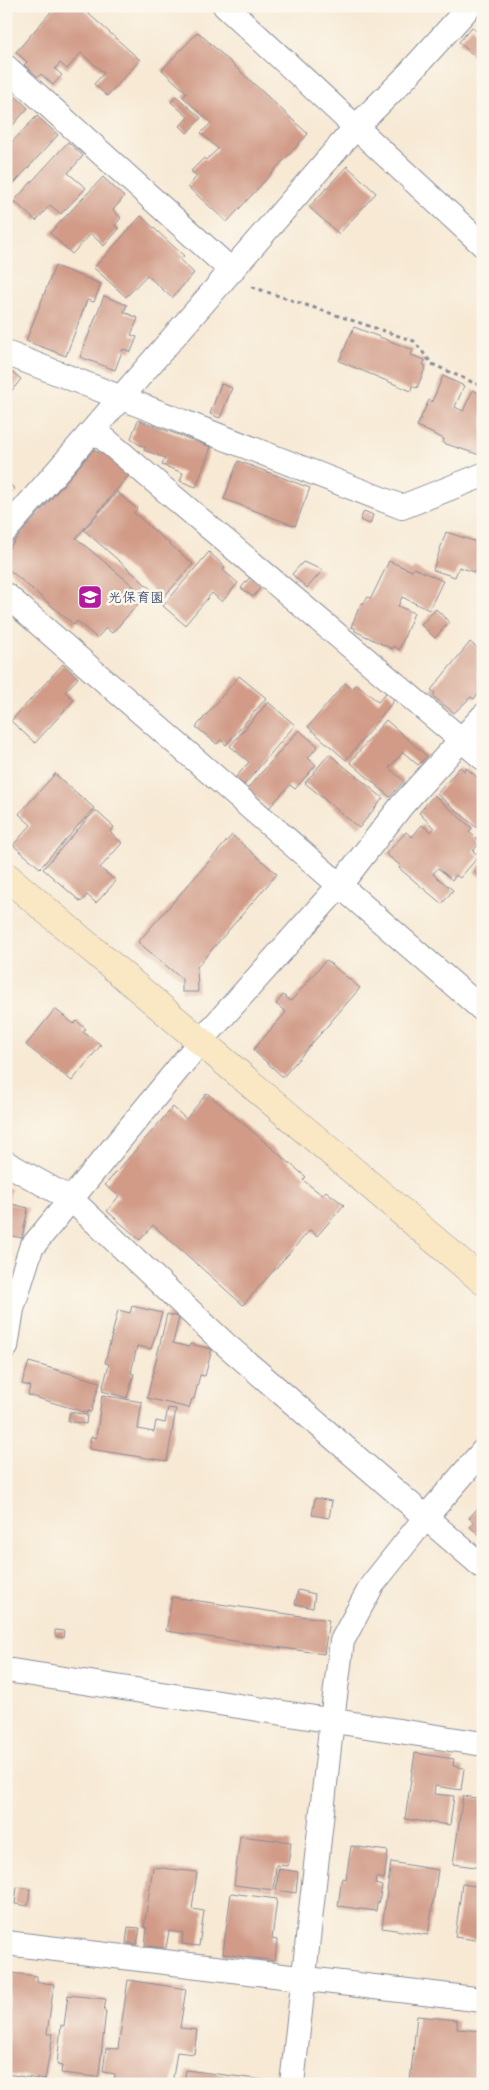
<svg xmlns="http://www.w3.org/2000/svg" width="489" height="2090" font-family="'Shantell Sans','Klee One',sans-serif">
<rect width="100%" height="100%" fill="#fbf7ec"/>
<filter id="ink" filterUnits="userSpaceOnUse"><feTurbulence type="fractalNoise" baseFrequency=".02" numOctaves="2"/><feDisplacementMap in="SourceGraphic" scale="10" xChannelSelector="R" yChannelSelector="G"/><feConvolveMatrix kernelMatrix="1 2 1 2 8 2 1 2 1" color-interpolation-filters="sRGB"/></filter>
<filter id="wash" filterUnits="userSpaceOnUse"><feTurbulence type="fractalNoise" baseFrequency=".0096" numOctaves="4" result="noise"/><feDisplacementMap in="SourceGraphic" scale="20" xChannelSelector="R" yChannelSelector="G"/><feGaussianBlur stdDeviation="1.12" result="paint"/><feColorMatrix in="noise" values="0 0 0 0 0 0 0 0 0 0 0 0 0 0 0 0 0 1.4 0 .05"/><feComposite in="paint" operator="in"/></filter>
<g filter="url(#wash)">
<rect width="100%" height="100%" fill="#f7e9d4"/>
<g id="blocks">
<path fill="#d19b88" d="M56 6H80L140 60 107 96 94 84 104 73 81 53 67 69 60 63 55 69 62 75 53 85 41 74 38 77 24 65 27 62 16 52Z
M472 27 483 37V64L459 42Z
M198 32 308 134 227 222 188 187 197 176 191 171 204 158 206 160 218 149 201 133 211 123 183 97 187 93 162 70Z
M10 91 28 108 6 133V95Z
M176 96 201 118 187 133 180 126 188 117 171 102Z
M37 116 58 135 6 192V148Z
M68 142 83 156 68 173 86 188 61 214 50 205 36 221 14 201Z
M347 166 376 193 339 234 309 207Z
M103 177 124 197 113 210 121 218 115 225 119 229 104 246 91 234 72 254 50 233Z
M141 216 184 256 180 260 194 273 172 298 147 275 126 297 94 268Z
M55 266 101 284 94 302 87 300 66 356 26 341Z
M104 296 127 305 124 312 138 318 131 335 137 337 131 352 123 349 115 370 80 357Z
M354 327 413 350 411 355 425 360 423 365 426 366 417 388 412 386 411 391 339 361Z
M11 371 21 379 6 398V378Z
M443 376 464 386 455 407 463 411 473 390 483 395V456L443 443 444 439 417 426 429 400 432 402Z
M221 384 232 388 220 418 210 414Z
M138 420 211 447 196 487 180 481 183 473 162 465 165 458 144 450 145 447 138 444 131 438Z
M94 449 98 453 101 449 130 474 76 538 138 590 133 596 140 602 112 633 106 628 97 638 77 621 74 625 6 567V551Z
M238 461 310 488 295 526 224 499Z
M6 482 15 489 6 498Z
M117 492 137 509 134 513 193 564 162 599 84 530Z
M364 511 373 515 370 524 360 520Z
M446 532 483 544V575L459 567 455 577 433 570Z
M209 552 225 567 223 570 238 583 222 602 212 593 185 625 163 606Z
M389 561 412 571 414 568 443 581 429 610 402 597 398 606 414 613 399 650 393 646 392 649 355 631V628L351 627 361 603 363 604 368 597 371 598Z
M303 562 323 570 307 588 292 574Z
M251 576 262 586 253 597 241 588Z
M436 609 449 622 435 638 421 625Z
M470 642 483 653V692L481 690 474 699 471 697 454 713 433 696 435 693 431 690Z
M63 664 78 678 65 692 74 700 35 743 11 721Z
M239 676 266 698 226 745 221 740 217 744 196 727Z
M345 683 352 689 357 684 378 702 387 692 395 699 346 760 308 727Z
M268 702 295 725 244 785 235 778 249 762 230 746Z
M386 720 427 756 418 765 403 752 389 768 404 781 390 797 350 762Z
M299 730 318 746 308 758 316 765 295 789 290 785 269 808 247 789Z
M329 754 383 798 359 828 305 783Z
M460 767 464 771 466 768 483 782V833L437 794Z
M55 774 94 808 40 868 13 845 31 825 19 814Z
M434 795 472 828 469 832 481 842 473 851 479 856 460 878 456 875 452 880 438 868 433 874 453 890 442 904 399 868 401 866 386 854 406 832 412 837 422 825 431 832 434 828 419 813Z
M95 810 114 827 110 832 122 843 100 868 116 881 96 903 87 895 81 902 43 869Z
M232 835 277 874 197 967 198 992H182V979L138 942Z
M483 862V879L474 872Z
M326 960 360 988 283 1077 253 1050 286 1012 276 1004 283 995 291 1001Z
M55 1009 74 1024 77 1021 86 1029 83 1032 101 1045 72 1081 26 1045Z
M207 1093 306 1177 303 1180 322 1195 326 1191 344 1205 317 1236 310 1230 243 1305 153 1225 140 1240 107 1211 119 1196 105 1185 173 1107 186 1119Z
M6 1188 11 1189 8 1203 28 1208 22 1238 6 1235Z
M132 1306 162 1313 151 1349 137 1346 131 1373 134 1374 127 1398 102 1391 109 1364 105 1363 118 1310 130 1313Z
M167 1314 179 1317 173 1343 189 1347 190 1344 212 1349 205 1376 200 1375 194 1399H192L189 1408 147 1398Z
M29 1362 100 1382 91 1412 87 1411V1413L28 1395 30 1386 22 1384Z
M102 1395 142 1402 138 1429 154 1432 156 1421 165 1423 168 1408 176 1409 167 1461 89 1449 91 1437 96 1438Z
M70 1412 87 1415 86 1424 68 1421Z
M315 1498 332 1501 329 1518 312 1515Z
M483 1502V1538L470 1527 474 1522 469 1518Z
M298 1590 315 1594 313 1608 295 1604Z
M172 1597 329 1620 324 1654 166 1631Z
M55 1630 64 1631 63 1638 55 1636Z
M483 1660V1671L478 1669Z
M415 1753 454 1759 453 1766 464 1768 461 1790 435 1786 434 1794 454 1796 450 1825 405 1819Z
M463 1796 483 1799V1868L453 1864Z
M240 1836 291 1842 288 1866 276 1865 274 1890 234 1885Z
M351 1846 388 1851 384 1879 376 1877 375 1884 382 1886 379 1903H377L376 1911 338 1906 342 1878 346 1879Z
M391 1862 438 1870 428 1935 382 1928Z
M153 1867 197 1872 192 1909 204 1911 199 1946 182 1944 183 1933 169 1931 166 1948 145 1946 147 1928 144 1927Z
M279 1869 298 1872 296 1893 276 1890Z
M462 1884 483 1887V1941L455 1937Z
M17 1887 30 1889 28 1906 15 1904Z
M231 1893 277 1899 272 1939 277 1940 275 1961 223 1954Z
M128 1927 140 1928 137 1944 126 1943Z
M11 1973 37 1976V1982L54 1984 47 2034H53L45 2080 6 2074 8 2029H6V2016Z
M128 1980 186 1989 180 2028 197 2030 194 2054 177 2052 172 2084H114L115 2074 103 2072 106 2048 118 2049Z
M68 1995 106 1999 104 2011H106L99 2074 97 2077 61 2073 62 2066 57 2065 61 2025 64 2026Z
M417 2016 457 2020V2029L483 2031V2084H432L410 2082Z
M186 2070 272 2081V2084H184Z"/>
</g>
</g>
<g filter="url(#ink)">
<use href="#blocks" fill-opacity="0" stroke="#898c99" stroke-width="1"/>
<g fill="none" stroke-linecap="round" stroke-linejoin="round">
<defs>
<path id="street" d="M225 6 483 245
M6 67 232 271
M6 353 402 507 483 475
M94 430 483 758
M6 530 356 127 404 79 470 6
M6 595 483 1010
M6 1163 72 1200 224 1343 483 1567
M6 1347 12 1309 31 1248 200 1042 340 885 402 805 483 716
M6 1670 483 1744
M6 1943 483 2000
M292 2084 332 1720 342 1641 372 1585 426 1517 483 1451"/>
<path id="secondary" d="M6 876 483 1281"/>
</defs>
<use href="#street" stroke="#898c99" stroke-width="26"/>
<use href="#secondary" stroke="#898c99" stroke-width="29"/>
<path stroke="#898c99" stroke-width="3" stroke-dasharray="4 4" stroke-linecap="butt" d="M252 287 414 341 432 364 483 387"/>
<use href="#street" stroke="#fff" stroke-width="24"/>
<use href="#secondary" stroke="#fae7c3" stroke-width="28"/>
</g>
</g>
<defs>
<symbol id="school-square" viewBox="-11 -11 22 22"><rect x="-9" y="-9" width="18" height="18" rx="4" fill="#b5179e" stroke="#fbf7ec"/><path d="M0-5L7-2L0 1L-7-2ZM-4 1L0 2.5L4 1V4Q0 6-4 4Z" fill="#fff"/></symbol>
</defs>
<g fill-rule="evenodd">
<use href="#school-square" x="76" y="583" width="28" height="28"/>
</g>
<g text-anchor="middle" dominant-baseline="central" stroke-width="5" stroke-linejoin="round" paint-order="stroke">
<g font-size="14" fill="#1b2f5e" stroke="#fbf7ec" text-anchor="start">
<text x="108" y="597">光保育園</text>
</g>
</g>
<rect width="489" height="2090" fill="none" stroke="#fbf7ec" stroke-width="25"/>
</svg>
